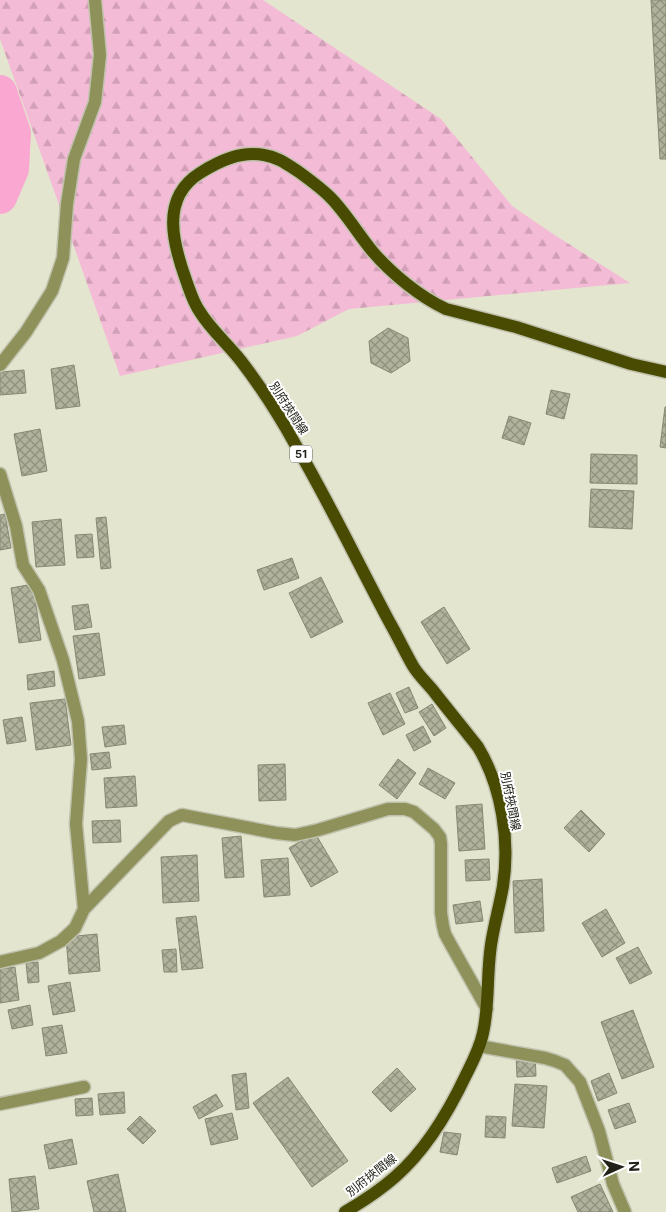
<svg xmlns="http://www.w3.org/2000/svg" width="666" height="1212" font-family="Inter,'Noto Sans JP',sans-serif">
<defs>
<pattern id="forest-firs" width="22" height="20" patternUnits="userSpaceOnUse" patternTransform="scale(1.25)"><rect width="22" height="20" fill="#f4bbd6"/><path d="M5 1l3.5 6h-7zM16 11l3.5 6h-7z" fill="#d1a0b7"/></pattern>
<pattern id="building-cross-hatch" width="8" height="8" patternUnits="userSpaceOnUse" patternTransform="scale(1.25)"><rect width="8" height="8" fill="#b0b29c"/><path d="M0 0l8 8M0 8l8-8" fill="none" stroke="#8f907e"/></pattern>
</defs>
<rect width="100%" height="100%" fill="#e3e5ce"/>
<path fill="url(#forest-firs)" d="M0 0H263L441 119 512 206 550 232 630 283 349 309 297 336 120 376 0 39Z"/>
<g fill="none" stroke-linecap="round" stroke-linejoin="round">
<path stroke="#faa8d1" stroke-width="34" d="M0 92 14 133 12 169 0 197"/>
</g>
<path fill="url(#building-cross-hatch)" stroke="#868873" d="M651 0H666V159H660Z
M388 328 408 338 410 361 391 373 371 363 369 341Z
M74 365 80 406 56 409 51 369Z
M24 370 26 393 0 395V372Z
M551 390 570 394 564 419 546 414Z
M665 407H666V448L660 447Z
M509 416 531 423 524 445 502 438Z
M40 429 47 471 22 476 14 434Z
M591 454 637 455V484L590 483Z
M591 489 634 491 632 529 589 527Z
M5 514 11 548 0 550V515Z
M106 517 111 568 101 569 96 518Z
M61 519 65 565 36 567 32 522Z
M92 534 94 557 77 558 75 535Z
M292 558 299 578 264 590 257 570Z
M321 577 343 622 311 638 289 593Z
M33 584 41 640 19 643 11 588Z
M88 604 92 627 75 630 72 606Z
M444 607 470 649 447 664 421 622Z
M99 633 105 675 79 679 73 636Z
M54 671 55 686 28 690 27 675Z
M409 687 418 708 405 713 396 693Z
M390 693 405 724 383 735 368 703Z
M65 699 71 745 36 750 30 703Z
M432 704 446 728 434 736 419 712Z
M22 717 26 741 7 744 3 720Z
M124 725 126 744 105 747 102 727Z
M423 726 431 742 414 751 406 735Z
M109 752 111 768 92 770 90 754Z
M398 759 416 773 397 799 379 785Z
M285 764 286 800 259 801 258 765Z
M428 768 455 783 445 799 419 784Z
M135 776 137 806 106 808 104 778Z
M482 804 485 849 459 851 456 806Z
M581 810 605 834 589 852 564 828Z
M120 820 121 842 93 843 92 821Z
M315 833 338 872 311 887 289 848Z
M241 836 244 877 225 878 222 838Z
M197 855 199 901 163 903 161 857Z
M288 858 290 895 264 897 261 860Z
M489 859 490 880 466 881 465 860Z
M542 879 544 931 515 933 513 881Z
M480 901 483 921 456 924 453 905Z
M606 909 625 943 602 957 582 923Z
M196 916 203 968 182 970 176 918Z
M97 934 100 971 69 974 66 937Z
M638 947 652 973 630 984 616 958Z
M176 949 177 972H164L162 950Z
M38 962 39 982 28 983 26 963Z
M15 967 19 1000 0 1003V969Z
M70 982 75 1011 53 1015 48 986Z
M30 1005 33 1025 12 1029 8 1010Z
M633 1010 654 1067 622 1079 601 1022Z
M62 1025 67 1053 46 1056 42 1028Z
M535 1053 536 1076 517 1077 516 1054Z
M397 1068 416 1089 391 1112 372 1092Z
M246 1073 249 1108 236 1110 232 1075Z
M609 1073 617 1093 598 1101 591 1081Z
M288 1077 348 1161 312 1187 253 1103Z
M515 1084 547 1086 544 1128 512 1126Z
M124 1092 125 1113 100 1115 98 1094Z
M216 1094 223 1106 199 1119 193 1107Z
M92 1098 93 1115 76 1116 75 1099Z
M629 1103 636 1122 615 1129 608 1110Z
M232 1113 238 1139 211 1145 205 1119Z
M140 1116 156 1131 143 1144 127 1129Z
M486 1116 506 1117 505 1138 485 1137Z
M444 1132 461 1134 457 1155 440 1152Z
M72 1139 77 1164 49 1169 44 1145Z
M586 1156 591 1171 557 1183 552 1168Z
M118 1174 126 1212H94L87 1181Z
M35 1176 39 1209 12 1212 9 1179Z
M600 1184 613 1212H578L571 1197Z"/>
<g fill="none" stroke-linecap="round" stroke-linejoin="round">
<defs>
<path id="street" d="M0 365 26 332 52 291 63 258 67 204 74 159 95 102 100 55 95 0
M0 474 16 526 23 565 39 590 63 660 78 721 81 759 76 824 84 909 75 928 61 941 39 953 0 962
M84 909 169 821 182 815 276 833 295 835 318 830 388 809H405L414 812 434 829 440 837 441 844V913L443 926 445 934 451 945 487 1009
M479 1046 545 1058 555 1061 565 1065 580 1082 599 1131 613 1184 625 1212
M0 1104 84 1087"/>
<path id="primary" d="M345 1212C362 1202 379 1191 395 1177 425 1151 449 1111 466 1075 473 1061 480 1048 483 1033 490 1002 486 970 492 939 495 921 500 904 503 886 510 840 502 787 478 747 464 729 449 711 435 693 428 684 419 676 413 666 405 652 398 637 390 623 358 563 329 502 295 444 279 415 261 387 241 361 228 344 211 330 200 312 193 302 190 291 186 280 173 244 160 198 200 173 219 161 240 151 264 155 278 157 288 165 299 172 310 180 321 188 330 197 346 213 358 234 373 252 391 273 420 297 446 309L516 327 631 364 666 372"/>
</defs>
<use href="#street" stroke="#c0c2ad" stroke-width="15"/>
<use href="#primary" stroke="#c0c2ad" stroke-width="15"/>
<use href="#street" stroke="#8e915a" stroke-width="12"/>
<use href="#primary" stroke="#494b03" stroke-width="12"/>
</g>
<g text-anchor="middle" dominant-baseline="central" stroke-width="4" stroke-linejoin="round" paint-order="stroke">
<rect fill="#fff" stroke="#64645e" stroke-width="1" x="290" y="445.5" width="22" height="17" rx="4"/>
<g font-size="11" font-weight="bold" fill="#212119">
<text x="301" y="454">51</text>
</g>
<g font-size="12" fill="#212119" stroke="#fff">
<text transform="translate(289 408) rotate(57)">別府挾間線</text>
<text transform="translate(511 801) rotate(79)">別府挾間線</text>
<text transform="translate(371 1175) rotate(-38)">別府挾間線</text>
</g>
</g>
<g transform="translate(621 1167) rotate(87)" stroke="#ffffff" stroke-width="4" paint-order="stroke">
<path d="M0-4L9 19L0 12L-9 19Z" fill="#212119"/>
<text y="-8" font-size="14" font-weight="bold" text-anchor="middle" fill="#212119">N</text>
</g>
</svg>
